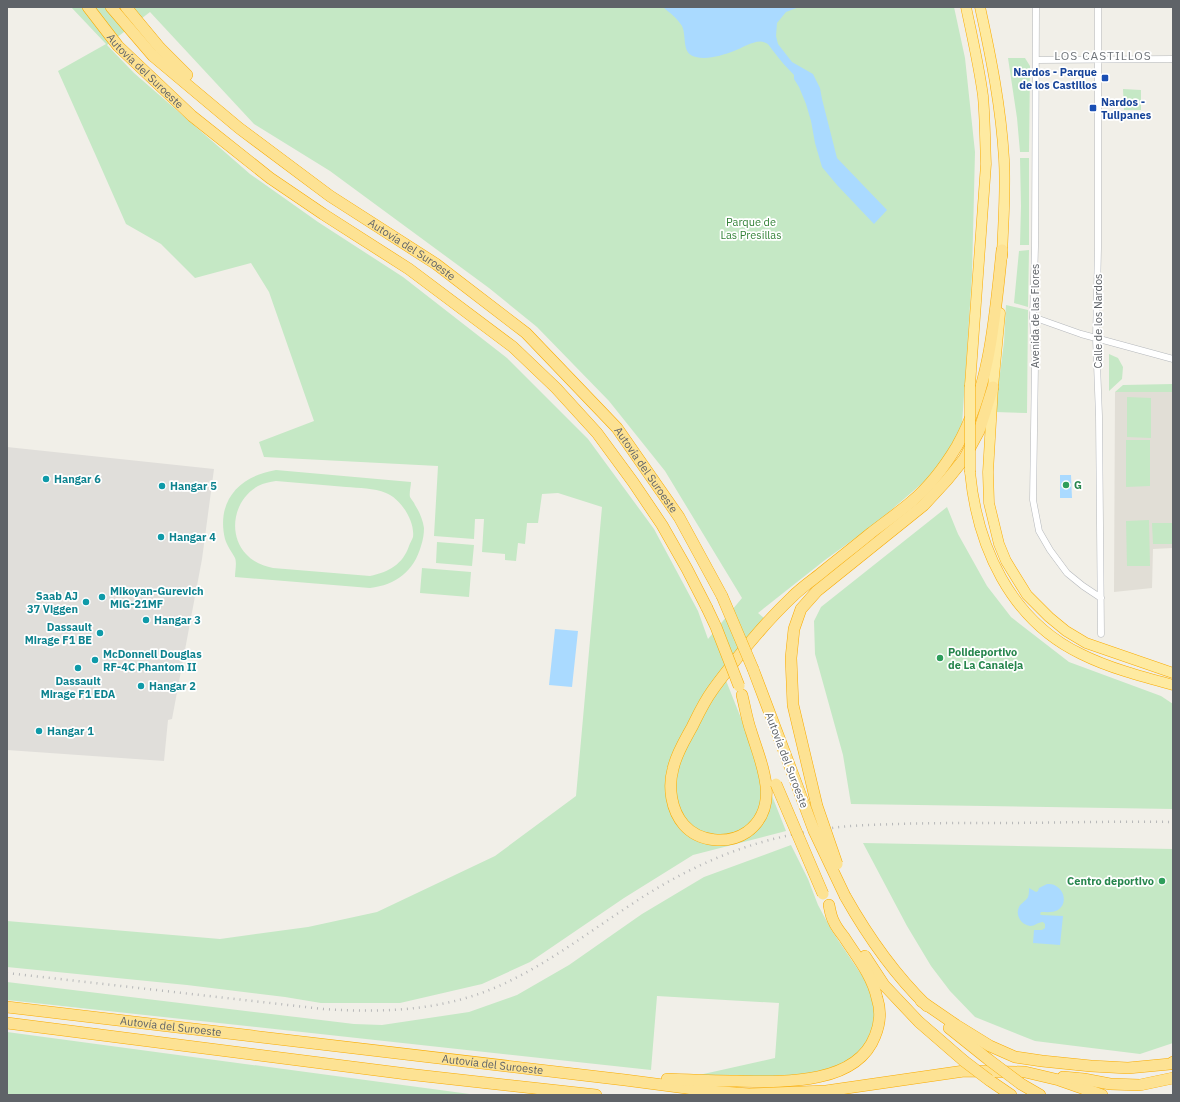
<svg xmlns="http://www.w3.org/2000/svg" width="1180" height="1102" font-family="'IBM Plex Sans',sans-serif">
<rect width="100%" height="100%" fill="#f1efe8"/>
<path fill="#e0deda" d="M7 447 214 469 202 559 172 719 168 720 164 761 7 750Z"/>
<path fill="#e1ded6" d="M1115 392H1173V548L1153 549 1152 588 1114 592Z"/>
<path fill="#c5e8c5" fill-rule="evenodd" d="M71 7H954L965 58 975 152 972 275 962 425 958 435 933 474 876 523 825 560 758 613 764 618 723 673 786 831 693 855 624 898 530 962 482 984 400 1003H321L285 997 187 985 7 967V921L220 939 308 927 377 912 495 856 576 796 602 507 558 493 542 494 538 523H527L525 544 518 543 516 561 505 560V554L482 552 484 519H475L474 539 434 536 438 466 264 457 259 442 314 421 269 292 251 263 195 278 161 244 126 224 96 156 58 71 106 44ZM150 12 254 124 330 171 489 288 537 327 609 401 665 471 742 598 708 639 698 611 654 529 588 439 507 358 403 277 318 222 250 174 134 73 107 45Z
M1008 58H1025L1030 66 1029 152H1020L1017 118Z
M1123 89 1141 90V110H1124Z
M1020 158H1029V245H1020L1021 206Z
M1029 250 1028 307 1014 303 1019 251Z
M1006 305 1028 310 1027 413 995 412 1004 342Z
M1109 354 1118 358 1123 367 1122 379 1109 391Z
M1173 384V392H1115L1123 385Z
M1127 397 1151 398V438L1127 437Z
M1126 440H1150V486L1126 487Z
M276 470 411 482C411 486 409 493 410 497 411 499 414 502 415 505 419 511 423 520 424 528 424 534 423 540 421 546 414 571 396 585 370 588L235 577C235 571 237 563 235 558 232 552 227 546 225 539 216 501 239 476 276 470ZM276 481C300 483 323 485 346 487 359 488 374 488 386 493 401 499 415 521 413 537 412 540 410 543 409 546 403 564 389 572 370 576L273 568C263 566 253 562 246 554 227 534 234 499 258 486 264 483 270 482 276 481Z
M947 507 958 534 987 586 1011 617 1069 662 1161 696 1173 704V809L851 804 843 755 815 654 814 621 821 607Z
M1149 520 1150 566H1127L1126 521Z
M1152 523H1173V544H1153Z
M437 542 474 545 472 566 436 563Z
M422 568 471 572 469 597 420 593Z
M863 843 1173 849V1043L1140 1054 1035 1041 975 1017 950 991 931 966 907 926Z
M791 845 808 879 818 905 832 931 865 980 872 994 875 1010 873 1026 865 1044 854 1056 844 1063 817 1072 768 1078 699 1075 775 1058 779 1003 657 996 651 1070 7 1000V982L354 1024 382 1025 469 1012 517 995 569 965 642 914 704 877Z
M7 1032 477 1095H7Z"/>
<path fill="#aadaff" d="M663 7H799L786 12 777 23 776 36 778 44 792 62 813 74 820 88 822 99 837 158 887 210 874 224 837 185 822 167 815 143 811 121 806 104 799 87 794 79V75C787 68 780 60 774 52 771 49 770 45 766 43 757 38 743 48 734 51 723 55 708 60 696 57 681 54 687 37 682 26 677 18 670 13 663 7Z
M1060 475H1071L1072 498H1060Z
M555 629 578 631 572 687 549 685Z
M1047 884C1050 884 1053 884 1056 886 1065 891 1067 904 1058 910 1053 913 1046 912 1041 912L1040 914 1041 915 1063 916 1060 945 1033 943 1034 930H1042L1045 928V924L1043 922C1038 922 1035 926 1030 926 1021 925 1015 915 1019 907 1021 903 1026 901 1028 897 1029 894 1029 891 1029 888L1036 892 1038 891 1039 888Z"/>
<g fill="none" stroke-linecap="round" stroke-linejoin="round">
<defs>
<path id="minor" d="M1036 7 1035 247 1033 317 1035 364 1033 500 1039 531 1050 550 1067 573 1083 586 1101 598
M1098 7V248L1096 338 1099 416 1101 634
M1037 60 1173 59
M1033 317 1081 334 1173 359"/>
<path id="trunk" d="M966 7C972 36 979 66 983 96 985 118 985 141 986 164L970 385
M980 7C991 57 1001 107 1004 159 1006 192 1003 224 1002 257
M1000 313 993 387 988 472 989 503 999 544 1006 561 1027 595 1049 617 1066 631 1086 643 1173 673
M970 472C977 546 1010 620 1081 654 1109 668 1143 677 1173 685"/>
<g id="motorway">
<path id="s1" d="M88 7 118 46 192 116 270 178 323 214 409 269 513 347 556 388 597 433 633 482 662 525 687 569 707 608"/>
<path id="s2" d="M111 7 153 56 239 128 330 196 436 264 526 333 617 428 679 517 722 596"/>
<path d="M126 7 160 48 187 75"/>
<path d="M753 669 795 780"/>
<path d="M742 695C745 707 747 720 751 731 761 764 782 806 747 832 728 845 699 842 684 825 671 810 668 787 673 769 676 754 685 740 692 727 698 715 704 702 712 691 719 681 727 671 734 662 752 639 771 617 792 597 801 588 811 581 820 574 837 560 854 547 871 533 884 523 898 513 911 502 929 487 945 466 957 446 990 388 995 316 1002 250"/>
<path d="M817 806 793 705 791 658 794 629 801 609 817 591 924 505 947 480 964 459 979 431 993 387"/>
<path d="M845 896C867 935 894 974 927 1006"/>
<path d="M865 956 884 985 919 1022 964 1061"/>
<path d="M921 1001 956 1025 990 1046 1015 1057 1042 1061 1091 1066 1128 1068 1170 1064 1173 1062"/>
<path id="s3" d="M7 1007 625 1080 709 1091 749 1094 826 1091 964 1071 1025 1072 1059 1080 1102 1095"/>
<path d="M7 1023 407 1074 596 1095"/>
<path d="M949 1028 989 1060"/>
<path d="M1063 1077 1084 1079 1110 1084 1140 1085 1173 1078"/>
<path d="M667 1079C690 1080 714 1081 737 1081 780 1082 856 1086 875 1036 880 1024 881 1010 877 998 872 975 856 956 844 937 840 932 836 927 834 922 831 917 830 910 829 905"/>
<path d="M989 1080 1011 1095"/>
<path d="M1021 1084 1040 1095"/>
</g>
</defs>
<use href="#minor" stroke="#b5b8bc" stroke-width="7"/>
<use href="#trunk" stroke="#f9ab00" stroke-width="11"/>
<use href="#motorway" stroke="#f9ab00" stroke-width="12"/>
<use href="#minor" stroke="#fff" stroke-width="6"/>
<use href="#trunk" stroke="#feeaa1" stroke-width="10"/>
<use href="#motorway" stroke="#fde293" stroke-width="11"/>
<path stroke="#b6b7b8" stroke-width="2.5" stroke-dasharray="1 5" stroke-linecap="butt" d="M7 973 323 1009C384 1013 442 1011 499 986 546 965 586 934 629 906 666 881 706 860 749 846 774 838 805 831 832 828 853 825 874 825 895 824 928 823 961 823 993 823 1053 823 1113 821 1173 822"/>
<defs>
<path id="trunk-bridge" d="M970 472V385"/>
<path id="motorway-bridge" d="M722 596 753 669
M707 608 716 627 739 686
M795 780 814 831 845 896
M776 784 823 894
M817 806 837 864
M989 1060 1021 1084
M964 1061 989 1080"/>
</defs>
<use href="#trunk-bridge" stroke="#f9ab00" stroke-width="11" stroke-linecap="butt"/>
<use href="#motorway-bridge" stroke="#f9ab00" stroke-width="12" stroke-linecap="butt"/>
<use href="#trunk-bridge" stroke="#feeaa1" stroke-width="10"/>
<use href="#motorway-bridge" stroke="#fde293" stroke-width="11"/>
</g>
<g fill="#1a4fb4" stroke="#fff" stroke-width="1.5">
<rect x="1101" y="74" width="8" height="8" rx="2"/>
<rect x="1089" y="104" width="8" height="8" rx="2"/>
</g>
<g fill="#0f9aa8" stroke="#fff" stroke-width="1.5">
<circle cx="46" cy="479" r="4"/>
<circle cx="162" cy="486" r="4"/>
<circle cx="161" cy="537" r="4"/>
<circle cx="102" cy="597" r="4"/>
<circle cx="86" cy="602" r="4"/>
<circle cx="146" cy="620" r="4"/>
<circle cx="100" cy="633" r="4"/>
<circle cx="95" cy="660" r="4"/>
<circle cx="78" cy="668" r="4"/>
<circle cx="141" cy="686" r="4"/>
<circle cx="39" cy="731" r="4"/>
</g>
<g fill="#2e9e5b" stroke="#fff" stroke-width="1.5">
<circle cx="1066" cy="485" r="4"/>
<circle cx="940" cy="658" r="4"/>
<circle cx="1162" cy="881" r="4"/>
</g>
<g text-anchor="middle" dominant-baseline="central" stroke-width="3.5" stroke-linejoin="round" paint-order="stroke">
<g font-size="11" fill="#5f6368" stroke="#fff">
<text stroke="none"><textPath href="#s1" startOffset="86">Autovía del Suroeste</textPath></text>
<text stroke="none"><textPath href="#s2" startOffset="388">Autovía del Suroeste</textPath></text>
<text transform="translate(1035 316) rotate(-90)">Avenida de las Flores</text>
<text transform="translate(1098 321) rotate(-90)">Calle de los Nardos</text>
<text stroke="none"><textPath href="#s2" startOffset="712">Autovía del Suroeste</textPath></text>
<text transform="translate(787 760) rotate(69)">Autovía del Suroeste</text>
<text stroke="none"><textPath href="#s3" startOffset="165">Autovía del Suroeste</textPath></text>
<text stroke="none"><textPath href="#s3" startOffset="489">Autovía del Suroeste</textPath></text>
</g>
<g font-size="11" font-weight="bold" fill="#164399" stroke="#fff" text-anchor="end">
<text x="1097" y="72">Nardos - Parque<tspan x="1097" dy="13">de los Castillos</tspan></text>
<text x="1101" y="102" text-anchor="start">Nardos -<tspan x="1101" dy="13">Tulipanes</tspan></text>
</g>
<g font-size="11" fill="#348238" stroke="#fff">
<text x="751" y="222">Parque de<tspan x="751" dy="13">Las Presillas</tspan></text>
</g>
<g font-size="11" font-weight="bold" fill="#0d838f" stroke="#fff" text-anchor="start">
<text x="54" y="479">Hangar 6</text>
<text x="170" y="486">Hangar 5</text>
<text x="169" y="537">Hangar 4</text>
<text x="110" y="591">Mikoyan-Gurevich<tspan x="110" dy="13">MiG-21MF</tspan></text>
<text x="78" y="596" text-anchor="end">Saab AJ<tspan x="78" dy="13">37 Viggen</tspan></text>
<text x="154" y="620">Hangar 3</text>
<text x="92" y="627" text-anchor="end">Dassault<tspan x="92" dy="13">Mirage F1 BE</tspan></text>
<text x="103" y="654">McDonnell Douglas<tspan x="103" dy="13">RF-4C Phantom II</tspan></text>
<text x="78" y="681" text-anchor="middle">Dassault<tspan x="78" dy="13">Mirage F1 EDA</tspan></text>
<text x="149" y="686">Hangar 2</text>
<text x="47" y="731">Hangar 1</text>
</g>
<g font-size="11" font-weight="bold" fill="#27864d" stroke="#fff" text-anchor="start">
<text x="1074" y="485">G</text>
<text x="948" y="652">Polideportivo<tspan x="948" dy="13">de La Canaleja</tspan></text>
<text x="1154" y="881" text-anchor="end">Centro deportivo</text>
</g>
<g font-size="12" letter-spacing="1" fill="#70757a" stroke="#fff">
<text x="1103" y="55">LOS CASTILLOS</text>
</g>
</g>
<rect width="1180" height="1102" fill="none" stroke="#5f6368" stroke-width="16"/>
</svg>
